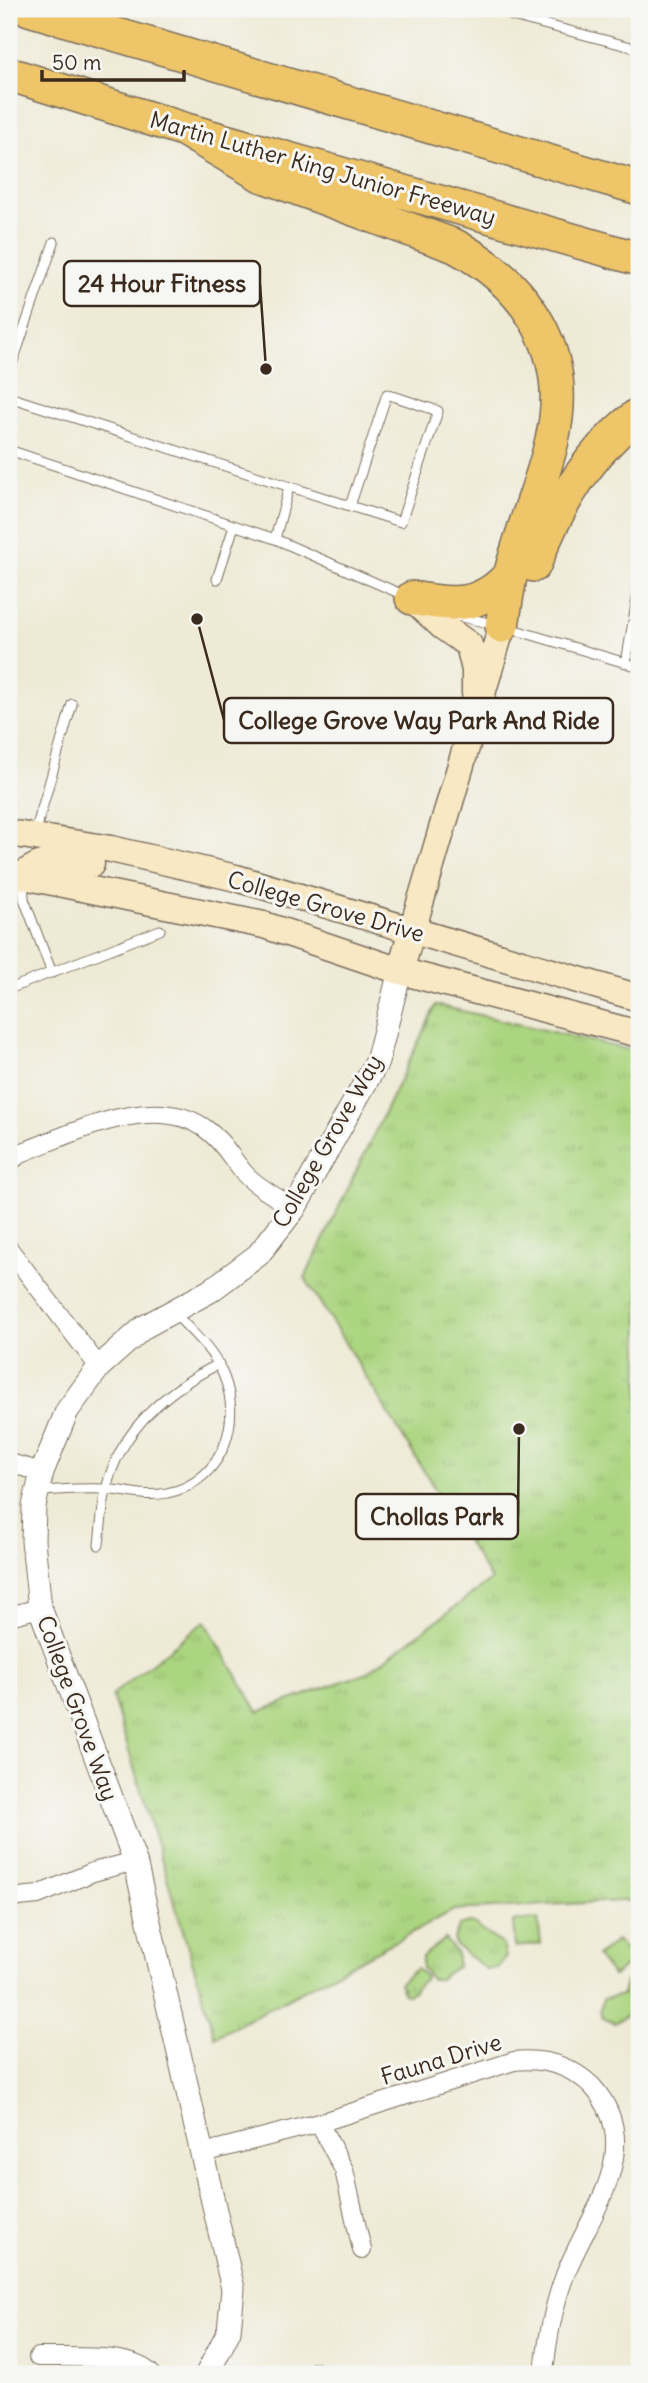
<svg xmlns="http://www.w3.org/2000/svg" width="648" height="2383" font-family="Delius,sans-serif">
<defs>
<pattern id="park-tufts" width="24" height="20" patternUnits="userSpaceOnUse" patternTransform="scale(1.75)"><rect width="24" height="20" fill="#abd580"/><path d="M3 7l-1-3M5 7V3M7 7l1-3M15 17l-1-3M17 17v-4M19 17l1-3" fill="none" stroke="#94b76e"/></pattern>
</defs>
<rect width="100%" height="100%" fill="#f6f6f2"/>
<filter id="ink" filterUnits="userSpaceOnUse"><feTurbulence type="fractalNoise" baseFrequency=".0143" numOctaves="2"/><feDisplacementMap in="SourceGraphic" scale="14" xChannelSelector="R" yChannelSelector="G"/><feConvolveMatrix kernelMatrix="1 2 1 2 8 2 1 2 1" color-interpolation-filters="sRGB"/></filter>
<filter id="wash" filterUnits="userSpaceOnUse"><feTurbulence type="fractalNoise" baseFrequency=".00686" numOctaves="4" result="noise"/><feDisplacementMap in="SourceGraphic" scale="28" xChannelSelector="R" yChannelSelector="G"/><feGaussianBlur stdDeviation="1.57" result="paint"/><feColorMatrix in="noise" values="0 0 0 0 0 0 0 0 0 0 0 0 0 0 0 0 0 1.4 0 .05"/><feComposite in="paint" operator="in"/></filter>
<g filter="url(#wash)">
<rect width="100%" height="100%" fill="#eeead5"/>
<path fill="url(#park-tufts)" stroke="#73804f" stroke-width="2" d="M436 1005 639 1052V1900L454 1910 215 2037 112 1695 205 1621 258 1712 368 1672 491 1580 305 1278Z
M472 1923 503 1945 506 1957 497 1968 486 1969 456 1946 454 1938 460 1925Z
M445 1939 457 1954V1966L439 1979H431L422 1968V1957Z
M416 1969 425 1976 424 1980 408 1995 404 1994 399 1983Z
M637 1977 639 2013H631L614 2023 603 2018 600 2010 603 1999 623 1995 626 1982Z"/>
<path fill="#abd580" stroke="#73804f" stroke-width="2" d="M538 1919 541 1944 515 1947 513 1921Z
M617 1940 633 1960 613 1976 597 1956Z"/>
</g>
<g filter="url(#ink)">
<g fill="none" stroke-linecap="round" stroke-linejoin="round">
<defs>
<path id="service" d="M514 9 512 16 639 49
M9 373 54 242
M9 397 350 506 401 522 438 411 387 394 350 506
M9 450 275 539 408 597
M275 539 289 487
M217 579 234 526
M457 616 502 626 626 663 639 587
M626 663 639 667
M35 833 72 704
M23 878 24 899 52 973
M9 989 160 930
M39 1491C60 1490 82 1488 103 1489 126 1490 144 1498 167 1493 225 1482 246 1415 219 1366 209 1346 188 1329 174 1312
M99 1545C101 1527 102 1508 106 1490 119 1431 166 1390 219 1364
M315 2367 321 2374"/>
<path id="minor" d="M9 1162 23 1152C75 1132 157 1091 207 1130 224 1142 232 1160 246 1175 258 1188 279 1198 294 1209
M9 1249 99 1367
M9 1463 42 1472
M9 1616 40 1608
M9 1898 38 1895 93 1872 135 1861
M319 2123 344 2170 362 2250
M203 2153 319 2123 514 2061C544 2058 570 2065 592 2086 648 2148 588 2215 565 2275 553 2307 547 2340 544 2374
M38 2357C67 2358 131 2352 151 2374"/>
<path id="tertiary" d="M207 2374 229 2331 233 2289 135 1861 40 1608 33 1541 34 1506 42 1472 67 1411 99 1367 144 1327 210 1291 258 1255 294 1209 377 1062 400 971"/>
<path id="secondary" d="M412 598 442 626 469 645 475 670V693
M9 833 111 849 236 878 639 998
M9 873 264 925 400 971 639 1034
M23 875C46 856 63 860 91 864
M400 971 502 626"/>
<path id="motorway" d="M29 9 639 188
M9 74 183 129 639 259
M183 129 261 175 455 246C528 285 573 354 552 440 542 485 522 528 511 573 507 590 505 608 502 626
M534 565C556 508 589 451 639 414
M412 598C455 606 481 608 511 574"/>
</defs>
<use href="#service" stroke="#7a6d5e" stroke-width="11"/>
<use href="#minor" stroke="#7a6d5e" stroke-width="20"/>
<use href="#tertiary" stroke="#7a6d5e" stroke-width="25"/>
<use href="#secondary" stroke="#7a6d5e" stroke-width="29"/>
<use href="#motorway" stroke="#7a6d5e" stroke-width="36"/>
<use href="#service" stroke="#fff" stroke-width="9"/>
<use href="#minor" stroke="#fff" stroke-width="18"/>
<use href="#tertiary" stroke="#fff" stroke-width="23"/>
<use href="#secondary" stroke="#f8e8c3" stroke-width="26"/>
<use href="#motorway" stroke="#eec569" stroke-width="33"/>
</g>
</g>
<g text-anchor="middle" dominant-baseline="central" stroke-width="6" stroke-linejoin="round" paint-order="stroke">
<g font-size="23" fill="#3b2a1e" stroke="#f6f6f2">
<text transform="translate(323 168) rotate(16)">Martin Luther King Junior Freeway</text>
<text transform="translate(326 906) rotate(16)">College Grove Drive</text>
<text transform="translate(327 1141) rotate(-60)">College Grove Way</text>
<text transform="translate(78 1708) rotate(70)">College Grove Way</text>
<text transform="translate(441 2059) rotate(-17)">Fauna Drive</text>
</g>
</g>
<path fill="none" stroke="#3b2a1e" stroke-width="2.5" d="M266 369L260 284M197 619L224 720M519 1429L518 1517"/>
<g fill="#3b2a1e" stroke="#f6f6f2" stroke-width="2.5">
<circle cx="266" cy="369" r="7"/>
<circle cx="197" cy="619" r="7"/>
<circle cx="519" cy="1429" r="7"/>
</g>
<g fill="#f6f6f2" stroke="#3b2a1e" stroke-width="2.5">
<rect x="64" y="261" width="196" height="45" rx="7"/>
<rect x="224" y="698" width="389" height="45" rx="7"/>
<rect x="356" y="1494" width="162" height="45" rx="7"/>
</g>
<g font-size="24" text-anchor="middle" font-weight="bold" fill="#3b2a1e">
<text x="162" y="292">24 Hour Fitness</text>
<text x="419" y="729">College Grove Way Park And Ride</text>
<text x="437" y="1525">Chollas Park</text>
</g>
<rect width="648" height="2383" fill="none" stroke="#f6f6f2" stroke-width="35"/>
<path d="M42 70v10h142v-10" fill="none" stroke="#3b2a1e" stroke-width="3.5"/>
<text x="52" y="70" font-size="21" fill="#3b2a1e" stroke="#f6f6f2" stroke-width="5" paint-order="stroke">50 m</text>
</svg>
